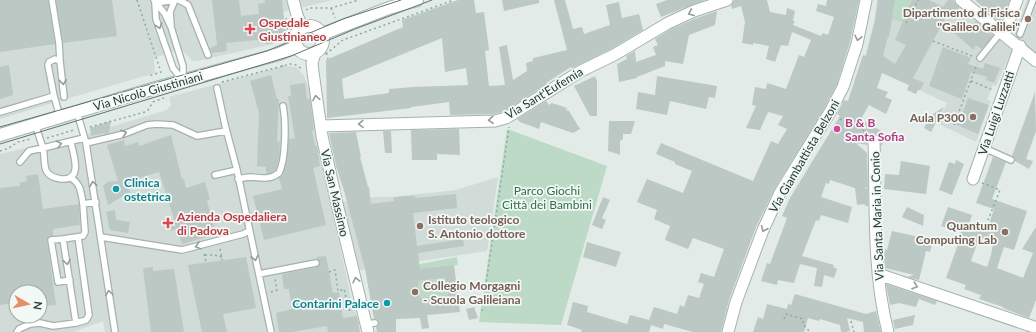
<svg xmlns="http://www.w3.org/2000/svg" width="1036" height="332" font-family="Lato,sans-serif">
<rect width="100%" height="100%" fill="#e2ebe8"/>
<path fill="#d1dbd7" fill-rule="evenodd" d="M0 0H333L283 12 287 38 277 41 272 44 197 61H193L181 49 154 58 155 73 56 102 0 119Z
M877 0H952L1012 50 996 86 993 85 987 100 991 101 976 142 937 123 947 103 863 64 874 22Z
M1027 0H1036V55L1013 37Z
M284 66 296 67 303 74 310 91 315 131 352 302 357 316 360 332H105L103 321 74 332H0V154L90 133 91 136 110 127 167 110 171 105 169 97ZM16 292H40V316H16Z
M498 177 487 251 360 270 342 202 375 197H392L456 190Z"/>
<path fill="#bddac7" d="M895 0H912L903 22 892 20Z
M507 129 607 166 561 325 479 322Z
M457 257 458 265 408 271 399 268Z
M445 278 448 295 420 298 418 281Z"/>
<path fill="#bbc8c4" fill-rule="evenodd" d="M0 0H48L55 44 0 52Z
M56 0H112L117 36 63 43Z
M212 0H239L241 16 259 14 258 4 265 3V0H282L286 37 274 38V43L266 44 265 39 226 43 227 51 212 53 210 48 217 45Z
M458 0H474L476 13 484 12 489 50 485 51 489 86 505 85 499 47 507 45 513 80 527 71 526 63 533 61V58L567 50 554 0H565L573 29 582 27 584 34 610 25 606 5 619 2 622 18 639 14 643 30 611 49 572 68 571 67 546 83 547 84 503 112 494 114 450 115 449 102 411 107V108L327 118 326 60 403 27 402 20ZM442 38 445 72 466 68 468 85 413 87 389 89V93L344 99 342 79Z
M502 0H539V3L504 11Z
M667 0H705L661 17 656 4Z
M734 0H767L770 12 786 15 787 8 795 11 793 21H795L793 25 821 36 823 33 828 35 834 17 816 11 818 4 826 6 827 0H859L850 42 837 84 824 109 774 190 756 227 729 300 721 332H693L664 324 663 329 651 325 649 332H581L582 330 567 325 573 302 588 306 587 312 627 324 630 315 649 320 654 307 677 314 680 305 684 307 688 295 699 298 704 284 698 282 701 273 714 277 724 249 693 238 688 249 665 240 670 226 654 219 657 210 637 202 647 179 683 193 692 171 675 164V162L656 154 661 143 753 181 771 141 778 144 787 129 778 125 783 116 768 112 760 130 746 128 756 106 752 105 755 87 766 89 767 83 786 89 799 55 804 57 811 40 792 32 788 46 781 45 775 62 766 59 769 46 753 43V45L742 43 745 22 741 6 732 9 731 6Z
M878 0H895L889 37 888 36 883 56 895 64 906 45 895 40 912 0H929L943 7 948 0H954V2L959 7 955 14 949 11 913 78 924 83 920 90H918L916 94 907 90 909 85 882 73 877 88 888 92 885 97 892 100 886 114 869 105 861 119 888 135 881 146 880 138 874 134 868 137 867 145 856 143 867 153 868 188 863 187 868 189V206H865V204L857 205 855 188 830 180 829 184 826 183 821 197 852 207 848 223 821 215 819 221 816 220 802 256 834 265 833 267 837 269 834 278 824 275 822 287 814 286 817 268 800 264 794 283 778 280 777 285 761 281 767 263 770 264 787 218 782 216 790 198 840 116 837 114 844 100 848 101 863 55 866 56 875 21Z
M975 0H1010L1001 21 999 22Z
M717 11 715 25 689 35 683 64 665 61V66L637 77V78L619 82 617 64 627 59 626 56 635 51 636 62 656 55 653 47 658 45 655 39 671 29 697 18Z
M976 21 993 36 982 49 975 45 974 50 954 33 963 22 968 25 969 23 971 26Z
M943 47 971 58 968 64 983 69 985 63 1000 68 994 83 986 80 987 77 971 72 962 99 929 86Z
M9 65 13 95 0 99V67Z
M271 75 277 99H279L277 142 280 141 279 158 276 170 266 174V167L257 166 259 113 250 81Z
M595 76 597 81V116H590L574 86Z
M657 76 717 86 715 98 709 97 706 109 670 101 667 115 636 109 638 92 655 95Z
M305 83 307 99 310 98 314 131H312L315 146H317L320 166 313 168 326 225 264 240 253 196 282 189 279 178 283 175 285 168 289 139 295 138 288 96H291L290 85Z
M1035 92 1036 131 1026 159 1033 161 1029 169 1015 161V158L1012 156Z
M968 98 989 105 978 134 947 121 950 114 961 118Z
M546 101 549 105 552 103 567 108 566 110 569 111 580 129 573 133 541 122 539 129 520 122 517 119Z
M944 107 931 132 924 128 930 116Z
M111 121 109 133 104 134V133L91 136 90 128Z
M609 121H635L631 134H623V139L620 141V155L608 151Z
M459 129 460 155 437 154V160H412L411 130Z
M383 131H391L392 153H385Z
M356 132 361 157H360L368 187H369L371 204 394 201 393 198 403 196H414L416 198 456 194 457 208 413 213 417 246 463 239 464 246 418 253 420 269 454 265 460 312 427 315 429 328 422 329 420 318 396 319V332H377L376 327 379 325V322L377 319H374L365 269 344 191 336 166 329 133ZM445 278 448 295 420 298 418 281Z
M171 135 182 179H184L186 188 205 182 210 199 207 201 216 234 182 244 177 229 170 231 167 221 174 219 159 172 126 182 130 192 108 205 103 186 108 182 118 181 107 145 124 140 125 146 138 142 139 146Z
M993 157 1006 162 992 199 1027 211 1014 250 1004 247 997 268 1023 278 1033 253 1022 249 1036 227V300L1029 318 1003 308V307L979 299 981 295 964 289 966 285 946 278 962 233 941 226 948 207 972 215 969 225 987 230 994 209 976 203ZM979 238 993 243 991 255 987 267 971 261Z
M956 160 964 164 952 195 939 190 949 162 955 164Z
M901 161 930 166 926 194 884 189 885 174 899 175Z
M38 174 43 209 79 204 80 225 53 229V236H49L47 239 56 305 43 306 42 299H40V292H16V303L0 305V188L20 186V183L27 181 26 176Z
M603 197 610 200 602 218 606 220 602 229 592 225Z
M907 207 924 215 923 226 902 217Z
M115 210 116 220 130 222 128 233 110 230 106 212Z
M892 231 933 240 930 252 926 251 919 280 907 277 914 275 885 268 884 256 885 249 887 250Z
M587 242 621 252 616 267 583 257Z
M326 256 333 293 339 292 343 318 357 316 360 332H328L327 326 292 332H279L276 313 292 309 289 289H284L282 274 317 267 320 263 316 257Z
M246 257 256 308 223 314 227 332H202L188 265Z
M153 267V271L174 269 184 332H151L143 268Z
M886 284 937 301 935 305 919 299 916 307 899 303 890 305Z
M795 294 866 314 876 311 881 332H864L863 322 847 318 850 331 846 332H841L840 325 820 319 819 321 808 318 804 332H753L758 317 763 319 767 304 787 309 788 304 791 305Z
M474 307 478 318 469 320 466 309Z
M915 315 913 325 895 329 893 320Z"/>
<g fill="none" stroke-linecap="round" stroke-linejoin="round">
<defs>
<path id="service" d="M52 0 59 43 60 61
M154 0 165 14 171 27 183 66V80
M179 0 188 5 208 55
M155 3 156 19 173 68 183 81
M155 3 177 0
M171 25 170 12 175 0
M1020 34 1033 0
M980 58 1001 32
M217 88 225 125 237 170 271 332
M0 112 54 96
M77 112 86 143 115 332
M60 117 54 96 48 65 49 62 55 59 60 61 64 97
M71 143C74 156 83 181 61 179 56 178 50 177 47 172 43 166 45 156 43 148L84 138
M86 143 124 134 147 125 156 124 173 125 197 136 226 131
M984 148 1011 160
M20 162 29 151 43 148 35 124
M215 175 237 170
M71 178C81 184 81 193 83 204L96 202
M238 179C243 178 247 177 251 177 261 178 270 180 279 173 286 159 286 122 283 106
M78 237 89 315 86 320 76 323 63 239 83 236 85 232 83 204
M101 237 182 250 243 234 249 231
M63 239 51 240 58 282 70 280
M259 274 316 263
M367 324 375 323
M17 332 19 329 30 324 40 323 53 326 76 323"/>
<path id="minor" d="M293 0 297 15 302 27
M961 0 1036 61
M1004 34 1017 0
M315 53 312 63 313 72 322 136 338 208 368 332
M321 126 495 121 506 118 581 71 614 55 668 23 694 11 727 0
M874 141C876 205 872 270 888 332
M973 179 1020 46
M878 274 1034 327
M728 332 736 302 763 230 780 193 830 112 843 87 857 44 866 0"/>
<path id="tertiary" d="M295 40a14 14 0 1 1 28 0a14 14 0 1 1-28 0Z
M322 34 389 8 417 0
M0 135 152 89 279 54 296 47"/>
</defs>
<use href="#service" stroke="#a5b2af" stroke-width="8"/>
<use href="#minor" stroke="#a5b2af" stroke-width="13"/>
<use href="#tertiary" stroke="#a5b2af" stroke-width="14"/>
<path stroke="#86aba2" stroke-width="1.5" stroke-dasharray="2 3" stroke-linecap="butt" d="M137 0 161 72 149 76
M331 8 335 18
M306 10 309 8H331L359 0
M906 23 918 0
M286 39 288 34 286 18
M933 41 972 56
M326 53 328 59
M326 54 343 40 454 0
M282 65 283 70
M971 81 993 90
M222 82 290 64 296 65 302 69
M840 119 869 133
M954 125 977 64
M90 127 145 112 148 110 153 102 164 98
M47 138 74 130
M0 151 7 149 18 142 31 139
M982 183 1000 190 988 220
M220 249 222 260
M204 254 206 262
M205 255H214L222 257
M329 272 335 270 338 291 344 289 349 310H353
M271 292 277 290 275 279
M482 311 509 127
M784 319 786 314 803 319V324L810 332
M851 321 854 332"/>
<use href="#service" stroke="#fff" stroke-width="5.5"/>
<use href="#minor" stroke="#fff" stroke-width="11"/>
<use href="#tertiary" stroke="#fff" stroke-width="12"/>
<path stroke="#5e7671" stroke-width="1" d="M0 127 267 51 343 19 401 0
M0 144 291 56 355 29 432 0"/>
</g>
<defs><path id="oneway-chevron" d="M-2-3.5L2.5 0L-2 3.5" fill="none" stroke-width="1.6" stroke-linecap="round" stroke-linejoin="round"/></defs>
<g stroke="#929c9a">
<use href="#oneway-chevron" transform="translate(691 13) rotate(157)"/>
<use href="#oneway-chevron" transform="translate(159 26) rotate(71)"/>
<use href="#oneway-chevron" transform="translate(858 38) rotate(103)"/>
<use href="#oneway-chevron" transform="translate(63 82) rotate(84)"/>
<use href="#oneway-chevron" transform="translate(316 98) rotate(-99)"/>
<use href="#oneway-chevron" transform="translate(491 120) rotate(175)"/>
<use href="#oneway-chevron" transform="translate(361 124) rotate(178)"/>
<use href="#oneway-chevron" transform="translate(124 133) rotate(-18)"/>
<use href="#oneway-chevron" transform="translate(59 144) rotate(-14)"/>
<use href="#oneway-chevron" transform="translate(93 184) rotate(-99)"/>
<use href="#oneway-chevron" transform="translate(764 229) rotate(113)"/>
<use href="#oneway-chevron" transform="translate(198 246) rotate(165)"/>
<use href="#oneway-chevron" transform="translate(255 258) rotate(77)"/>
<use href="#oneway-chevron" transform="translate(67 262) rotate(81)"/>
<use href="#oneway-chevron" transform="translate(356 280) rotate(-104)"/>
<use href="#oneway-chevron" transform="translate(915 286) rotate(19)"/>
<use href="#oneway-chevron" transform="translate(109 293) rotate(-98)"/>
</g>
<g fill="#8d6e63" stroke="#f2f8f5" stroke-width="1.5">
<circle cx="1028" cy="19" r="4"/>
<circle cx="973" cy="117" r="4"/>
<circle cx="420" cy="226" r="4"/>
<circle cx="1005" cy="232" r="4"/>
<circle cx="415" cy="292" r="4"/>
</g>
<g fill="#e0444e" stroke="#f2f8f5" stroke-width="1.5">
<path d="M248 23h4v4h4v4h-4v4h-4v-4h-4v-4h4z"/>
<path d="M166 217h4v4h4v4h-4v4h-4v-4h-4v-4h4z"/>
</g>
<circle fill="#d1479c" stroke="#f2f8f5" stroke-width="1.5" cx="837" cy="129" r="4"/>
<g fill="#0f9aa8" stroke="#f2f8f5" stroke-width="1.5">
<circle cx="116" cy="189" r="4"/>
<circle cx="387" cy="303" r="4"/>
</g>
<g text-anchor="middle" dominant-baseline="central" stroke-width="3.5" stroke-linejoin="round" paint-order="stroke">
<g font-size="12" font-weight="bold" fill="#785e54" stroke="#f2f8f5" text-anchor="end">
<text x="1020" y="12">Dipartimento di Fisica<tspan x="1020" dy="14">"Galileo Galilei"</tspan></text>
<text x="965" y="117">Aula P300</text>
<text x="428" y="219" text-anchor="start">Istituto teologico<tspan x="428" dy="14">S. Antonio dottore</tspan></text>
<text x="997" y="225">Quantum<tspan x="997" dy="14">Computing Lab</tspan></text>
<text x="423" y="285" text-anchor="start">Collegio Morgagni<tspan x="423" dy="14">- Scuola Galileiana</tspan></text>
</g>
<g font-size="12" font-weight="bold" fill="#be3a42" stroke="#f2f8f5" text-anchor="start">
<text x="259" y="22">Ospedale<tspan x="259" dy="14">Giustinianeo</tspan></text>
<text x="177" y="216">Azienda Ospedaliera<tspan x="177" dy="14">di Padova</tspan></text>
</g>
<g font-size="12" fill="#243a36" stroke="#f2f8f5">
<text transform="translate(148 91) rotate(-16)">Via Nicolò Giustiniani</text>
<text transform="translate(544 93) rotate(-31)">Via Sant'Eufemia</text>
<text transform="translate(996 113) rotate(-71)">Via Luigi Luzzatti</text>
<text transform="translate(804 156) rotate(-60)">Via Giambattista Belzoni</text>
<text transform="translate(335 193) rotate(77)">Via San Massimo</text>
<text transform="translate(877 216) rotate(-92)">Via Santa Maria in Conio</text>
</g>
<g font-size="12" font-weight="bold" fill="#b23c85" stroke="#f2f8f5" text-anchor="start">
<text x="845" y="122">B &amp; B<tspan x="845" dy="14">Santa Sofia</tspan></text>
</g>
<g font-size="12" font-weight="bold" fill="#0d838f" stroke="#f2f8f5" text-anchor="start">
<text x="124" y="182">Clinica<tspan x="124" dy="14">ostetrica</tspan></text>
<text x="379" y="303" text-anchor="end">Contarini Palace</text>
</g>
<g font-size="12" fill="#326d4d" stroke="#f2f8f5">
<text x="547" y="190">Parco Giochi<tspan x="547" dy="14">Città dei Bambini</tspan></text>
</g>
</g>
<g transform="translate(28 304) rotate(99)"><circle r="19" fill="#f2f8f5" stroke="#a0aca9"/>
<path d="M0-3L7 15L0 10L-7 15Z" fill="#e48f67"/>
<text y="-6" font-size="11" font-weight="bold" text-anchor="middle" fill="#243a36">N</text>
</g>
</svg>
